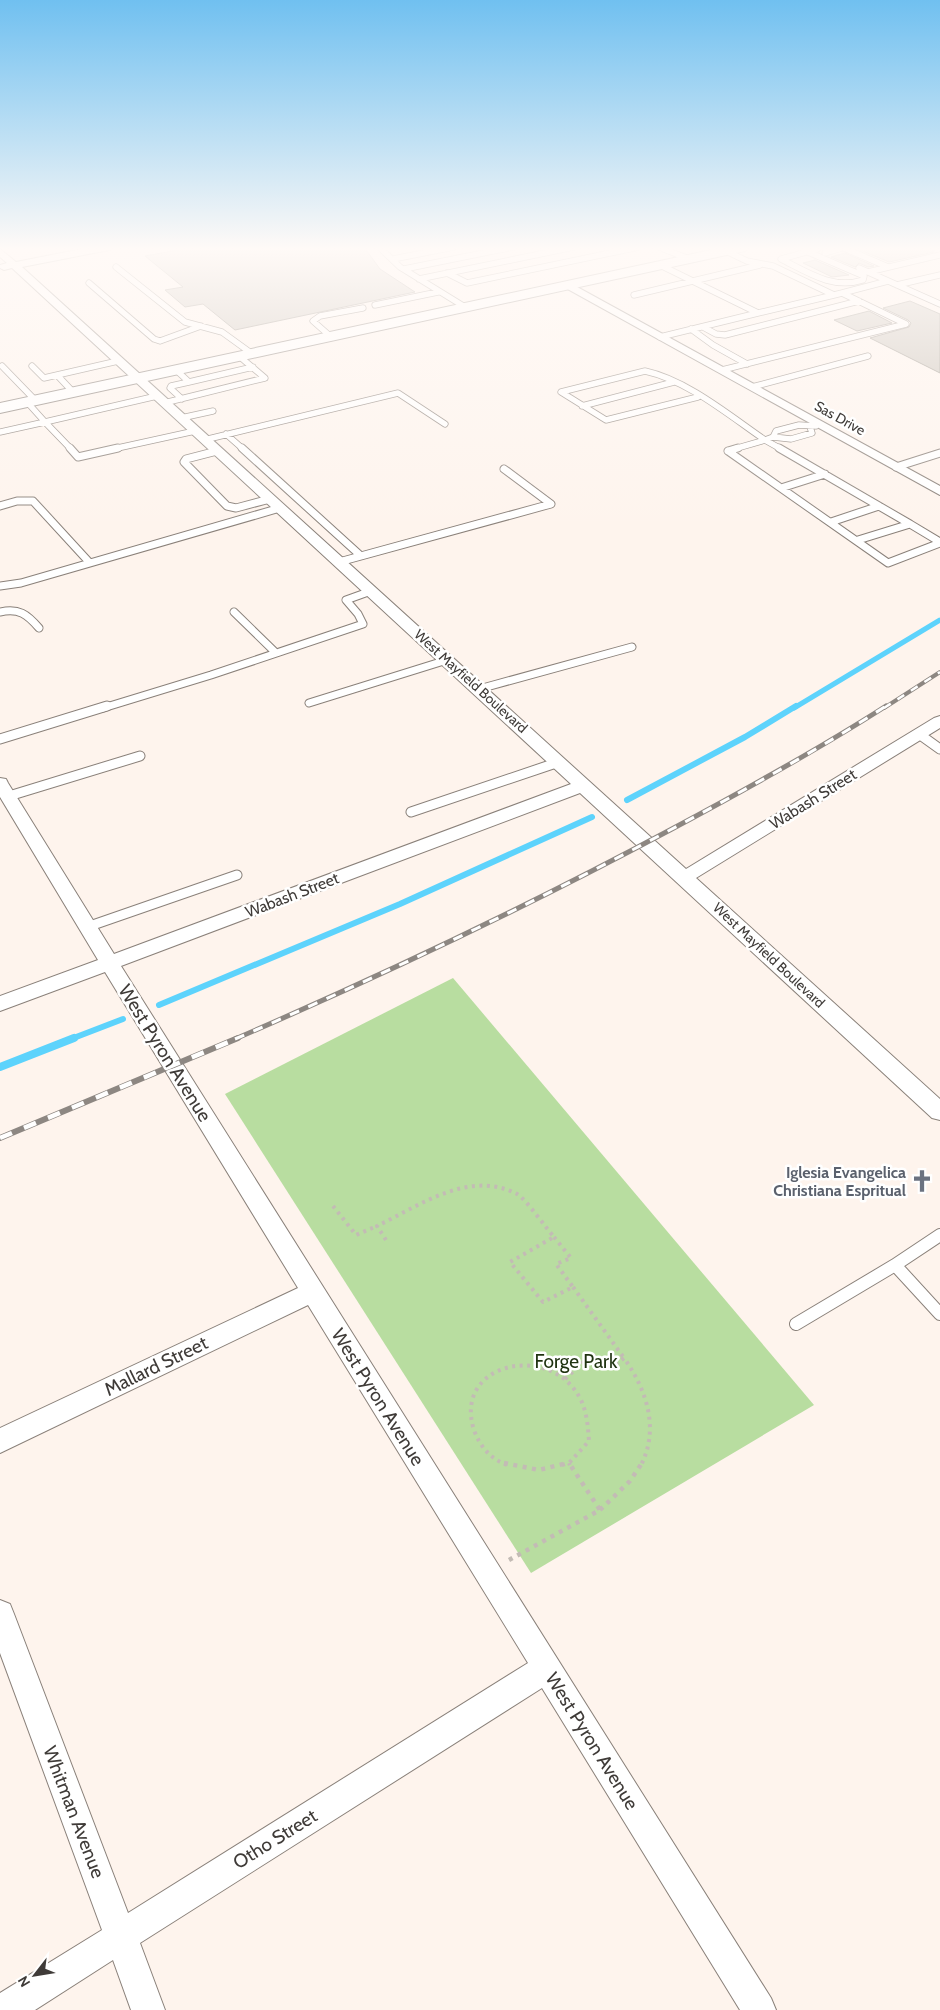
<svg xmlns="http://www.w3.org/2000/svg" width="940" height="2010" font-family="Cabin,sans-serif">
<rect width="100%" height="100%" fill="#fef4ed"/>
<path fill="#b8dda0" d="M453 978 814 1405 531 1573 225 1094Z"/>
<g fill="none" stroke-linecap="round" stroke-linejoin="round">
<path stroke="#5dd3fc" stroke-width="5" d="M794 708 940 620"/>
<path stroke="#5dd3fc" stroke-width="6" d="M627 800 745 737 796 706
M159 1005 400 904 592 817
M71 1039 123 1019"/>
<path stroke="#5dd3fc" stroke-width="8" d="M0 1067 74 1038"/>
</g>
<path fill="#cac3ba" stroke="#979087" d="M194 247H364L380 269 415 292 235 330 203 304 185 307 165 290 183 287 145 256Z
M871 247H934V252L889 262 860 250Z
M845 253 874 266 868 267 859 263 855 267 831 257Z
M815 260 849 275 832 277 803 263Z
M910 301 940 314V373L870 338 909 327 911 323 908 320 883 308Z
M869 311 892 323 857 331 834 320Z"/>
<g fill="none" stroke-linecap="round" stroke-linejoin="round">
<defs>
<path id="lane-far3" d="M379 247 400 267 465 307
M659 247 689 259
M844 248 888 267
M808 252 864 276 863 280C833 290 807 272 781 259L817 249
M825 253 845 247
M393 259 454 247
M660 265 758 313 660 337
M116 267 185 322 222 332 251 353
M859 268 940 304
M404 269 513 247
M868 272 940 255
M447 273 467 283 639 247
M419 279 574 247
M89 283 154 339 160 341 201 326
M897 285 940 275
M842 293 888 281
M634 295 760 265
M375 305 438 292
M758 313 834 295
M703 327 716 334 725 335 859 301
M691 329 713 345 747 364
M330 336 313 321 320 316 363 308
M2 366 35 400
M32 366 44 378 57 375
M175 369 189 382 253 367
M722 370 906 324 842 293 834 295 773 266 747 261 726 251
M752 387 868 356
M73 392 57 375 118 361
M698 397 606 420 561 392 645 371C687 380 730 416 765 440L773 437 791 439 812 433 810 427
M182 399 170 388 171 386 189 382
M27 402 45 422
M164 403 265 378 239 356
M582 406 674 382
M181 418 213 411
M0 432 45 422
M226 434 243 449
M773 437 776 431 799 425 816 426
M204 440 398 393 445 424
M71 449 45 422 157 396
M113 449 195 431
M734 449 765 440 781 449"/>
<path id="lane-far2" d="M70 448 78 457 118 448
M242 448 361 556
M779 448 910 524
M217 451 186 459 184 462 227 506 236 508 270 499
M728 451 888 563 940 543
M728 451 738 448
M896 467 940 453
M781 488 825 474
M0 506 17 501H33L89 562
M831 522 879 506
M858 540 910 524 940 542
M339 562 551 504 504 469
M0 586 21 583 280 508
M0 612C19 608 27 614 39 628
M234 612 276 653
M479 689 632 647
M309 703 447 660
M103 708 211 675 363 624 358 614 346 600 371 591"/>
<path id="lane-far1" d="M919 734 940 749
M0 739 107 706
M9 796 140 756
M411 812 559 762
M87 927 237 875"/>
<path id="lane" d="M940 1235 895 1265 940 1314
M796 1324 895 1265"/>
<path id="street" d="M92 247H114L109 250 22 267 686 869 934 718 940 716V728L696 878 940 1099V1120L932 1118 580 793 121 966 771 1998 776 2010H740L542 1688 140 1943 165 2010H131L113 1960 35 2010H0V1993L102 1930 0 1653V1600L10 1604 14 1614 128 1913 528 1663 308 1305 0 1453V1428L298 1288 105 972 0 1011V996L98 960 0 797V778L6 779 8 783 114 954 571 784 12 268 4 270 0 268V265L7 263 0 257V249L16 262Z
M568 282 940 486V495L564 287V283Z"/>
<path id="secondary" d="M725 247H751L745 251 0 413V403Z"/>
</defs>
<use href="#lane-far3" stroke="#8a817a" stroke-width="7"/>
<use href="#lane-far2" stroke="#8a817a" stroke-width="9"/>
<use href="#lane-far1" stroke="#8a817a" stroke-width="11"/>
<use href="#lane" stroke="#8a817a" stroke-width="14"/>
<use href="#street" stroke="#8a817a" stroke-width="2"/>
<use href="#secondary" stroke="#8a817a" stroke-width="2"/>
<path stroke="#c3bbb5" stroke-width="4" stroke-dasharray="3 4.5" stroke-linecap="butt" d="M333 1206 356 1235 377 1226
M554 1237 571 1258 556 1264 573 1287 543 1302 510 1262Z
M386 1240 377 1226C419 1206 469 1169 517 1194 525 1198 546 1228 554 1237
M573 1287 624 1358
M565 1379 592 1354 609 1369 624 1358C646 1389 660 1428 641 1465
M569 1463 570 1465
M507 1465C491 1459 480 1447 474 1430 452 1362 552 1341 581 1400 587 1413 588 1427 589 1441L569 1463
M562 1465 569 1463"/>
<path stroke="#c3bbb5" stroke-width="4.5" stroke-dasharray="4 5.5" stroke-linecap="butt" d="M504 1463 539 1470 567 1463
M600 1510 630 1481 642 1463
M509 1560 600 1510 569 1463"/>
<use href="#lane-far3" stroke="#fff" stroke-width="5.5"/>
<use href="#lane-far2" stroke="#fff" stroke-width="7"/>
<use href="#lane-far1" stroke="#fff" stroke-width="9"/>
<use href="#lane" stroke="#fff" stroke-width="12"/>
<use href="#street" fill="#fff" fill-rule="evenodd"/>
<use href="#secondary" fill="#fff" fill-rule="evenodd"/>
<defs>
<path id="rail-far2" d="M884 708 940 672"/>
<path id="rail-far1" d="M235 1039C383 975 528 906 670 830 743 791 816 751 886 706"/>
<path id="rail" d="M0 1138 238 1038"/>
</defs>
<use href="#rail-far2" stroke="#8d8782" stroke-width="4"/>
<use href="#rail-far1" stroke="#8d8782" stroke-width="5"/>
<use href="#rail" stroke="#8d8782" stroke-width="6"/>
<use href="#rail-far2" stroke="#fff" stroke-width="2.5" stroke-dasharray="8" stroke-linecap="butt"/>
<use href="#rail-far1" stroke="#fff" stroke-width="3" stroke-dasharray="10" stroke-linecap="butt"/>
<use href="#rail" stroke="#fff" stroke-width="4.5" stroke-dasharray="13" stroke-linecap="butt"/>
</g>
<linearGradient id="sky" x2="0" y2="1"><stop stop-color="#70c0f0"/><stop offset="0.47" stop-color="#fffaf7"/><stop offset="1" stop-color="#fffaf7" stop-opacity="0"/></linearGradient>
<rect width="940" height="529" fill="url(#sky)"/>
<defs>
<symbol id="church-bare" viewBox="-9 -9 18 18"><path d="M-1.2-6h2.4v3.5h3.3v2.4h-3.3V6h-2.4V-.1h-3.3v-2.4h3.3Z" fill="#6b7280" stroke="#fff" stroke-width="2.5" paint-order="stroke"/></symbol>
</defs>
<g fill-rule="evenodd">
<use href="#church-bare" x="906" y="1165" width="32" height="32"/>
</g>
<g text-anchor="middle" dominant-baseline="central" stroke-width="5" stroke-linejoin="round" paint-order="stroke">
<g font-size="14" fill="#3f3b38" stroke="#fff">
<text transform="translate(840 418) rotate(29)">Sas Drive</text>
<text transform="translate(471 681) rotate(42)">West Mayfield Boulevard</text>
<text transform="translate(769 955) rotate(43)">West Mayfield Boulevard</text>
</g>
<g font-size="16" fill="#3f3b38" stroke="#fff">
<text transform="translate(813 799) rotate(-32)">Wabash Street</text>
<text transform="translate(292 895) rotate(-21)">Wabash Street</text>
</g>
<g font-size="16" font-weight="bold" fill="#5b616d" stroke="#fff" text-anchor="end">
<text x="906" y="1172">Iglesia Evangelica<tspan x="906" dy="18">Christiana Espritual</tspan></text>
</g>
<g font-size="19" fill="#3f3b38" stroke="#fff">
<text transform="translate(165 1053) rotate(58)">West Pyron Avenue</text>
<text transform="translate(156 1366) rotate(-26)">Mallard Street</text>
<text transform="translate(378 1397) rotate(58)">West Pyron Avenue</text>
<text transform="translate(592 1741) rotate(58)">West Pyron Avenue</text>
<text transform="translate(74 1812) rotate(69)">Whitman Avenue</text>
<text transform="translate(275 1839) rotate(-32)">Otho Street</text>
</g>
<g font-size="19" fill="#1f3210" stroke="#fff">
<text x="576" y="1361">Forge Park</text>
</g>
</g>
<g transform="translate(35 1975) rotate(239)" stroke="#ffffff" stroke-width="4" paint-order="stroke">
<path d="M0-4L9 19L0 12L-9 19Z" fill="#3f3b38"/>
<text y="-8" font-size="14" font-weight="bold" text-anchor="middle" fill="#3f3b38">N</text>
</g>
</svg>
